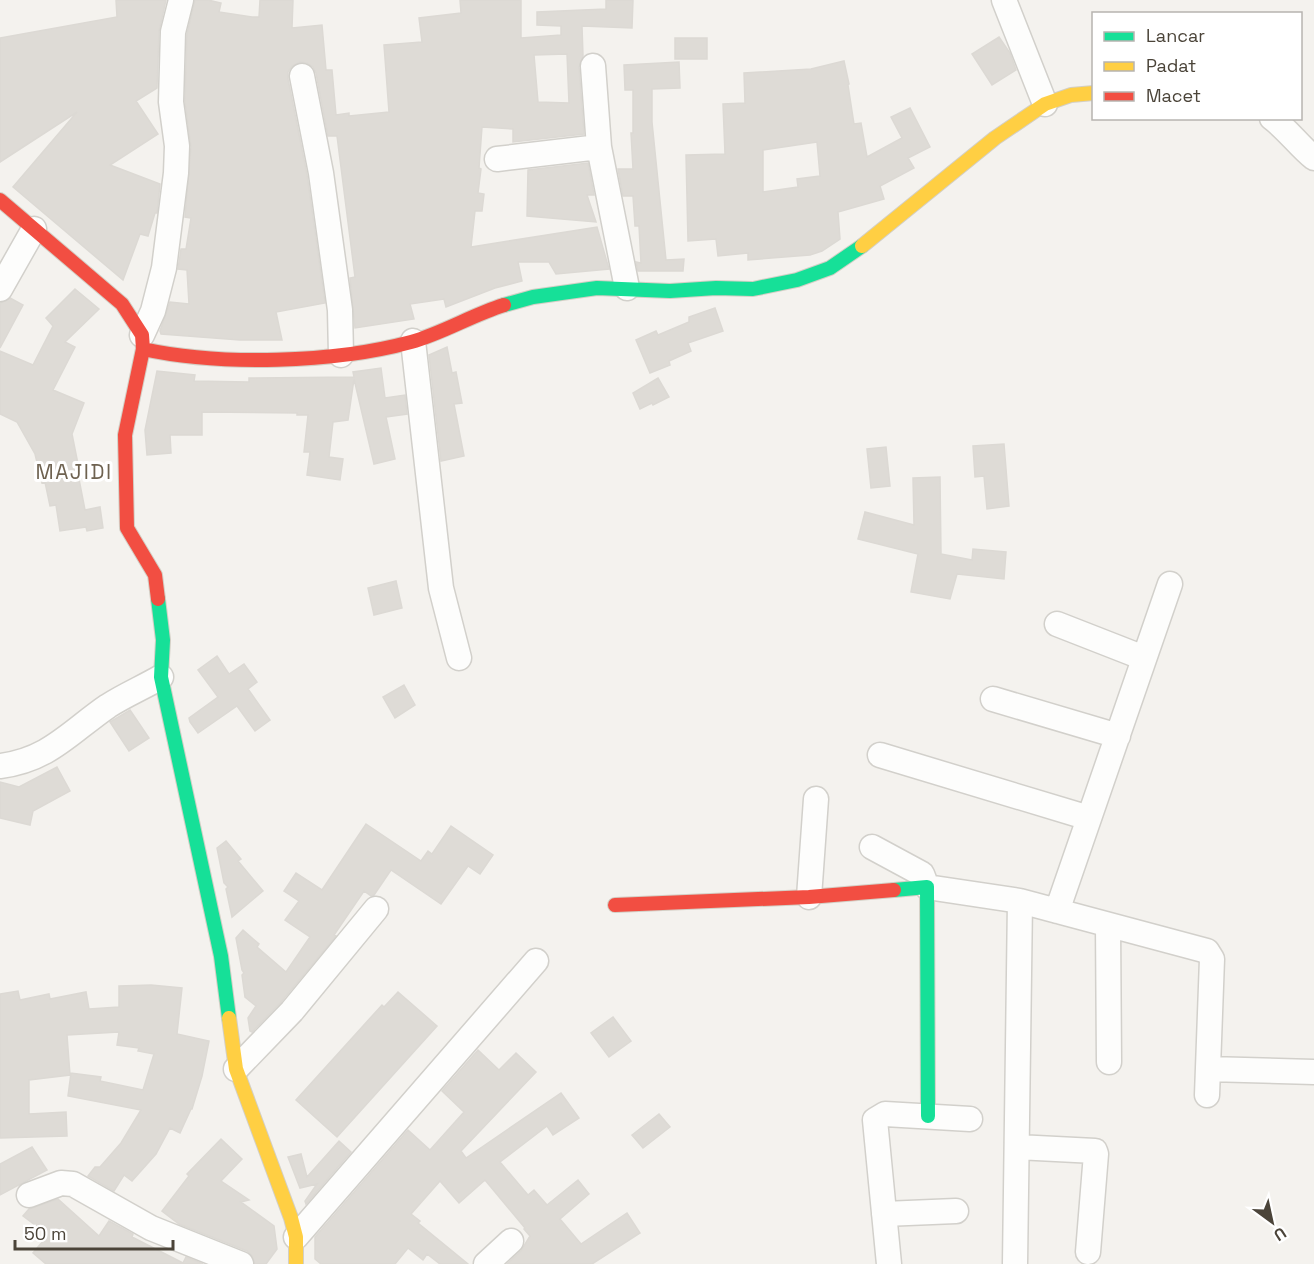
<svg xmlns="http://www.w3.org/2000/svg" width="1314" height="1264" font-family="'Space Grotesk',sans-serif">
<rect width="100%" height="100%" fill="#f4f2ee"/>
<path fill="#dedbd6" stroke="#dcd9d4" stroke-width="1.5" fill-rule="evenodd" d="M116 0H166L159 31 157 88 136 101 158 134 110 165 160 184 157 213H155L148 236 140 234 123 280 13 187 77 112 0 162V38L117 17Z
M195 0H208L221 3 219 12 252 17H259L260 0H293L292 28 322 25 326 70H332L336 115 349 113V116L389 112 384 45 422 42 419 18 461 13 460 0H521V38L561 35V26L537 25V12L606 9V0H633L632 28 582 26 583 56 579 67 584 134 513 142V129L482 127 479 168 481 169 478 193 484 194 482 211H475L471 247 597 227 609 269 556 274 549 262H518L522 281 495 288 446 307 444 299 410 304 414 319 355 328 350 278 355 277 337 136H328L316 73 313 67 307 63 300 62 292 66 288 72V79L307 175 325 303 276 312 282 340H240L161 334 160 331 170 302 189 304 187 270 178 269 181 249H186L191 218 185 217 191 147 185 101 187 34ZM567 54 569 103 538 102 534 55Z
M999 37 1010 53 1016 70 992 85 972 54Z
M675 38H707V59H675Z
M844 61 849 84 848 85 854 124 861 123 867 157 902 138 891 117 910 108 930 147 908 158 914 168 880 186 884 199 838 212 840 239 822 251 810 255 748 260V253L718 256 716 239 688 241 686 155 725 154 723 104 745 103 744 73 811 69ZM817 142 820 176 797 179 798 187 763 192V150Z
M679 62 680 88 652 89V122L666 260 684 259 683 271H638L636 262 641 263 639 226H635L633 196H623L618 169H633L631 133H633V90H625L624 65Z
M588 163 594 195H587L596 222 527 216 528 170Z
M75 289 99 309 65 342 75 347 53 390 84 403 72 434 80 474H78L85 510 100 507 103 528 87 531 86 527 60 531 56 505 50 506 45 482 42 483 35 454 17 422 0 414V351L33 365 53 326 46 318Z
M10 298 23 305 0 348V303Z
M715 308 723 331 688 343 691 351 669 361 670 365 650 373 636 340 656 331 658 335 689 322V317Z
M447 347 452 373 456 372 462 403 454 404 464 456 441 461 429 355Z
M381 368 385 398 405 395 407 414 386 417 395 459 374 464 354 379 348 420 333 422 329 457 343 459 340 480 307 475 310 452H304L308 415H297V413L202 412V435H170L171 453 147 455 145 430 157 371 195 375 194 381 249 382V378L354 377 353 372Z
M658 378 669 397 653 405 652 403 640 409 633 393Z
M1004 444 1009 506 987 509 984 476 975 477 973 446Z
M886 447 890 486 871 488 867 449Z
M940 477 941 554 972 560 973 549 1006 552 1004 579 957 574 950 599 911 592 918 554 858 539 865 512 914 525 913 478Z
M396 581 402 608 374 615 368 588Z
M217 656 229 674 244 664 257 682 248 689 270 720 255 731 237 706 198 733 190 722 189 718 218 697 198 670Z
M404 685 415 705 395 718 383 697Z
M130 710 149 738 129 751 110 722Z
M57 767 70 791 33 811 30 825 0 818V782L19 787Z
M366 824 421 861 428 851 432 854 451 826 493 855 480 874 468 866 441 904 391 870 374 895 371 896 364 891 334 935 336 936 281 1002 252 1032 250 1031 248 1018 256 1006 245 997 242 975 244 973 242 970 236 938 243 930 259 944 257 947 286 972 310 937 285 920 299 901 284 891 296 873 322 890Z
M226 841 241 859 238 861 263 891 232 917 226 889 228 887 224 883 217 848Z
M151 985 182 988 177 1034 209 1041 202 1076 192 1109H191L180 1133 170 1128 156 1154 132 1181 124 1175 114 1191 88 1176 95 1167H100L121 1143 141 1110 68 1096 71 1073 101 1077 100 1081 143 1090 154 1054 138 1051 139 1048 117 1045 119 1032 67 1035 70 1075 29 1080V1114L66 1112 67 1136 0 1138V994L18 991 20 1000 49 994 50 999 86 992 89 1009 119 1007V986Z
M398 992 437 1026 337 1137 296 1100 382 1005 384 1007Z
M613 1017 631 1041 609 1057 591 1033Z
M478 1050 499 1070 516 1053 536 1072 461 1151 466 1158 561 1093 579 1118 553 1135 547 1126 500 1162 528 1195 534 1190 547 1205 578 1180 589 1194 560 1219 581 1244 627 1213 640 1233 592 1264H507L521 1251 530 1236 524 1229 525 1228 485 1180 459 1203 440 1181 411 1214 420 1221 418 1223 468 1264H440L427 1254 423 1260 408 1248 395 1264H321L315 1259V1237L408 1130 430 1150 464 1112 442 1091Z
M659 1114 670 1127 643 1148 632 1135Z
M221 1139 242 1159 221 1181 249 1200 241 1202 274 1226 277 1249 266 1264H255L252 1256 247 1251 179 1224 162 1211 189 1176 187 1174Z
M339 1141 351 1152 306 1204 305 1201 317 1184 300 1188 288 1157 301 1154 307 1177Z
M32 1147 47 1170 0 1195V1164Z
M58 1199 99 1236 109 1221 133 1234 132 1237 183 1263 186 1257 203 1264H46L33 1253 48 1235 23 1216 29 1209Z"/>
<g fill="none" stroke-linecap="round" stroke-linejoin="round">
<defs>
<path id="street" d="M1004 0 1045 104
M593 66 599 147 627 288
M302 76 321 173 340 310 341 355
M1272 118C1288 130 1299 146 1314 158
M497 159 599 147
M0 289 34 229
M142 335 153 311 164 268 176 173 177 146 171 102 173 32 181 0
M413 341 441 588 459 658
M1057 624 1144 658
M993 699 1118 736
M880 755 1089 818
M0 766C49 760 70 732 108 706 125 695 144 687 161 677
M872 847 922 874 927 887 1020 901 1015 1264
M809 897 816 799
M1020 901 1207 951 1212 959 1207 1095
M1057 911 1170 584
M1108 925 1109 1062
M236 1069 292 1011 376 909
M1208 1069 1314 1072
M1017 1147 1095 1151 1096 1154 1088 1252
M29 1195 61 1183 73 1184 151 1228 241 1264
M884 1214 956 1211
M296 1237 536 961
M486 1264 511 1241
M889 1264 875 1120 885 1114 970 1119"/>
<path id="fast" d="M504 305 533 297 597 288 670 291 716 288 753 289 797 280 830 268 862 246
M158 599 163 640 161 677 221 956 229 1018
M894 890 927 887 928 1116"/>
<path id="slow" d="M862 246 995 138 1045 104 1071 95 1094 93
M229 1018 236 1069 291 1218 296 1237V1264"/>
<path id="jam" d="M0 200 122 304 142 335 143 349 125 435 127 528 155 575 158 599
M143 349C220 366 334 363 411 342 443 333 472 315 504 305
M615 905 809 897 894 890"/>
</defs>
<use href="#street" stroke="#d2d0cb" stroke-width="27"/>
<use href="#fast" stroke="#d3cfc5" stroke-width="16"/>
<use href="#slow" stroke="#d3cfc5" stroke-width="16"/>
<use href="#jam" stroke="#d3cfc5" stroke-width="16"/>
<use href="#street" stroke="#fdfdfc" stroke-width="24"/>
<use href="#fast" stroke="#16e098" stroke-width="14"/>
<use href="#slow" stroke="#ffcf43" stroke-width="14"/>
<use href="#jam" stroke="#f24e42" stroke-width="14"/>
</g>
<g text-anchor="middle" dominant-baseline="central" stroke-width="6" stroke-linejoin="round" paint-order="stroke">
<g font-size="21" letter-spacing="1.5" fill="#6e6250" stroke="#fff">
<text x="74" y="471">MAJIDI</text>
</g>
</g>
<rect x="1092" y="12" width="210" height="108" fill="#ffffff" stroke="#b7b4b0" stroke-width="1.5"/>
<rect x="1104" y="32" width="30" height="9" fill="#16e098" stroke="#b7b4b0" stroke-width="1.5"/>
<text x="1146" y="42" font-size="18" fill="#4b4439">Lancar</text>
<rect x="1104" y="62" width="30" height="9" fill="#ffcf43" stroke="#b7b4b0" stroke-width="1.5"/>
<text x="1146" y="72" font-size="18" fill="#4b4439">Padat</text>
<rect x="1104" y="92" width="30" height="9" fill="#f24e42" stroke="#b7b4b0" stroke-width="1.5"/>
<text x="1146" y="102" font-size="18" fill="#4b4439">Macet</text>
<g transform="translate(1272 1222) rotate(147)" stroke="#ffffff" stroke-width="4.5" paint-order="stroke">
<path d="M0-4.5L10 22L0 15L-10 22Z" fill="#4b4439"/>
<text y="-9" font-size="16" font-weight="bold" text-anchor="middle" fill="#4b4439">U</text>
</g>
<path d="M15 1240v9h158v-9" fill="none" stroke="#4b4439" stroke-width="3"/>
<text x="24" y="1240" font-size="18" fill="#4b4439" stroke="#ffffff" stroke-width="4.5" paint-order="stroke">50 m</text>
</svg>
